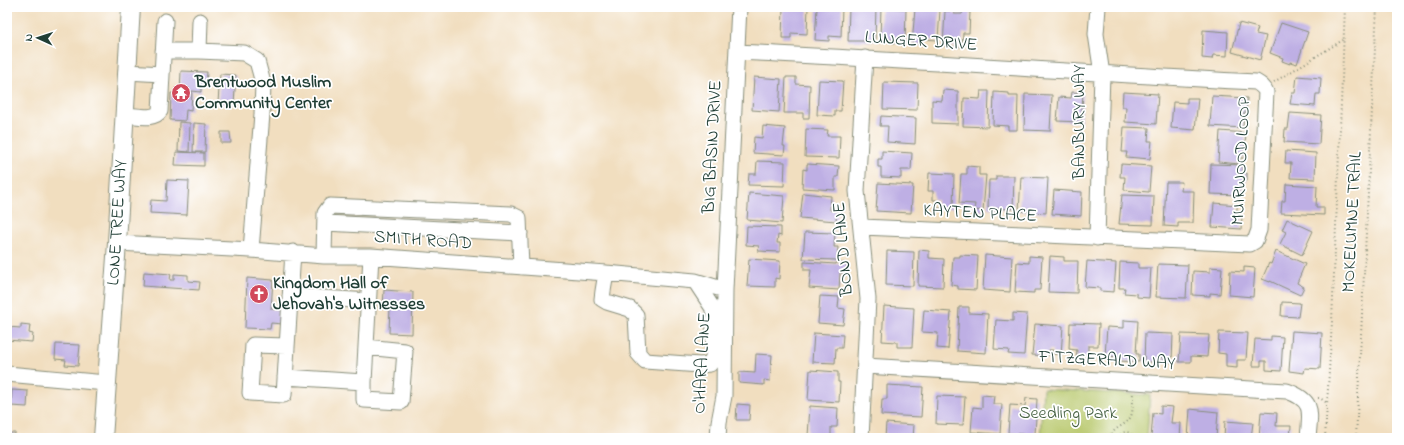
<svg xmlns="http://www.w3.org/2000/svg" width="1404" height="445" font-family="'Indie Flower',sans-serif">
<rect width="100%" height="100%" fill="#fff"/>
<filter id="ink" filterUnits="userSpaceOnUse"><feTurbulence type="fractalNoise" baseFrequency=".025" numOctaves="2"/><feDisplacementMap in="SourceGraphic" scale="8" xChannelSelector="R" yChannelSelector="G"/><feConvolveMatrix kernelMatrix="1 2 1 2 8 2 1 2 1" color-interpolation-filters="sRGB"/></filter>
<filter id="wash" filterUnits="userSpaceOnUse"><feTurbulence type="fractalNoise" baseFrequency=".012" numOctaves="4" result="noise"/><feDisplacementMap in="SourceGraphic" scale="16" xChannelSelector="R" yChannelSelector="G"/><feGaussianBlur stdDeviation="0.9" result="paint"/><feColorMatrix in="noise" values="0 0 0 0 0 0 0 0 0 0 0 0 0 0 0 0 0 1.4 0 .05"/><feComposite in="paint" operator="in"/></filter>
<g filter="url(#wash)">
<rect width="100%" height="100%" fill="#f1debf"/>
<path fill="#b7c76a" stroke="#6b824f" d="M1043 389 1150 395 1147 438H1040Z"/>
<g id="blocks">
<path fill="#beafe4" d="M783 7H808L807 34 791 33V38H782Z
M824 7H842L841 37 829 36V41L815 40 817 8H824Z
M849 7H876L875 41H848Z
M881 8 906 9 905 43H893V40L880 39Z
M915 9 940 10 938 40 922 39V45L912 44Z
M945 11H954V14H962L963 11 970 12 969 33H963L962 47 943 46Z
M1239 23 1258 28 1256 34 1266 36 1260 60 1232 52Z
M1281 23 1308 32 1297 64 1290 62V64L1282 61 1283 58 1270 53Z
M1203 30 1228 32 1227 56 1213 55 1212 59 1202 58Z
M181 71 207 72 206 85H201V92L192 91 191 111 186 110 185 121 170 120 171 93H180Z
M220 74 236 75 234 104 218 103Z
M1297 76 1321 78 1320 94H1316L1315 106 1290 104 1292 93H1295Z
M754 77 781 79 779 112 752 110Z
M786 77H796V84L810 85 809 118H803V113H784Z
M819 80 843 81 841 111H835V116L817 115Z
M884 82 918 83 917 110 883 109Z
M943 90 958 91V124L932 123V100L942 101Z
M981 91H989L988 127 963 126 964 98 980 99Z
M994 92 1009 93V96H1018L1017 130H1008V126L993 125Z
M1072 92 1083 93 1081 122 1057 121 1059 97 1071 98Z
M1123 92 1158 94 1156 124 1125 122 1126 107H1122Z
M1025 94 1052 95 1050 131 1024 130Z
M1212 96 1247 98 1246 113H1244L1243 128 1210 126Z
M1187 98H1198L1195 130 1171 128 1173 102 1187 103Z
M1290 113 1321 115 1319 144 1284 142 1285 129H1288Z
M881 116 916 118 915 144 887 142 888 126H880Z
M179 122 190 123 189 152 178 151Z
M194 123 206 124 205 152H193Z
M763 126 785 128 783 146H785L784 155 753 153 754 137 762 138Z
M1124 127 1149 128 1148 141H1152L1150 159 1126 157 1127 152H1122Z
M806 129 828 130 827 136H840L839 158 805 157Z
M1220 131 1246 133 1244 158H1240V164L1218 162Z
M221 132H230L231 143H221Z
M882 151 912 153 911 170H901V178L881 177V167H878V159H882Z
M1286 151 1316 153 1315 179 1290 178 1291 163H1285Z
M176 152 204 153V166L175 165Z
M757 161 785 162 784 186 748 185 749 174H756Z
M807 164 839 166 838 177H835V190L802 188 803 169 807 170Z
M1121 164 1151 166 1149 192 1124 190 1125 177H1120Z
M1211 164 1243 165V173H1247V181H1243L1242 195 1210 194Z
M967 166 979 167V175H986L983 211 974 210 975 204 959 203 961 174H967Z
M929 173 954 174 953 208H937V200H933V191H928Z
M996 176H1014L1013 209 988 208 989 180H996Z
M1021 177 1048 178 1046 213 1019 211Z
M167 180 189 181 187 215 150 213 151 200 166 201Z
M1166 182H1182L1181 191H1194L1193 223H1178V227L1164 226Z
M878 183 913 185 911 213 876 211Z
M1286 184 1317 186 1316 207H1324V215L1281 213 1282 201H1285Z
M1054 190 1082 192 1081 216 1052 214Z
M749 193 784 196 782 223 747 220Z
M803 193 831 196 830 210H837L836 221 800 218Z
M1122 195 1154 196 1153 225 1119 224Z
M1214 203 1237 205V217H1242L1241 229 1212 227Z
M1287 219 1313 231 1302 255 1280 244 1286 232 1282 230Z
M747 226 781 227V236L778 235 777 243H780V252L758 251 759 246 746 245Z
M805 232 835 233 834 247H838L837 260 803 259Z
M919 250 929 251V258L944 259 943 287 918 286Z
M887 251 914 252 913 286 886 285Z
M1276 251 1305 264 1297 283 1304 287 1300 295 1270 281V282L1262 279 1269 263 1271 264Z
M960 255 978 256 976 290 958 289V286L951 285 953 257H960Z
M985 255 1012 257 1010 292 983 290Z
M1029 256 1042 257 1040 290H1034V293L1015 292 1017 262 1029 263Z
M1050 256 1064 257V261H1078L1077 293 1048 292Z
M749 259 780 261 779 279 775 278V287L747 286Z
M1087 261 1116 263 1114 292 1100 291V288L1085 287Z
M804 262 836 264V263H847L846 273H840L839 290 809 288 811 270H804Z
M1120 262 1138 263V268H1151L1149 298 1137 297V294L1124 293 1125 288H1119Z
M1158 264 1188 265 1186 298 1156 297Z
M1210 267 1222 268 1220 294 1210 293V296L1192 295 1193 271 1210 272Z
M1244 267 1255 268 1253 297 1229 295 1230 271 1244 272Z
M144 272 171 274 170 280H174V274L188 275V281L200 282 199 290 143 286Z
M247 278 273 280 271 309 283 310 282 324 271 323 270 329 245 328Z
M384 290 413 292 412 334 389 333 390 307H383Z
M820 296 839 297 838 308 845 309 843 325 818 323Z
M1282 302 1300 303 1298 317 1281 316Z
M884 306 914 308 912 347H897V342L882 341Z
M959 307H969V313L988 314 986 353 957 351Z
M924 310 951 312 948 349 937 348 938 333 922 332Z
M1013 313 1027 314 1024 355 1008 354 1009 350 994 349 996 320 1013 321Z
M1124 320 1138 321 1136 354H1139V362L1119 361 1120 357 1105 356 1107 327 1124 328Z
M1070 323 1099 324 1098 346H1088V359H1076L1077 350 1069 349Z
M21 324 30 325 29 333 33 334 32 342 7 340V327L21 328Z
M1035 324 1063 326 1061 355 1053 354V350H1049L1048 356 1032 355Z
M1292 331 1322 333 1320 369 1305 368 1304 373 1289 371Z
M1219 332 1248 333 1246 360H1237V368L1226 367V354L1218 353Z
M814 333 843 335 842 348H836L835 363 812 362Z
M1145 333 1173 334 1172 362H1164V357H1159V362H1144Z
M1181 334 1209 335 1207 357 1191 356V362H1179Z
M1271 336 1283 337 1281 371 1266 370V361H1261V366H1253L1255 339 1271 340Z
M56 344 80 345 78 366 65 365 66 360 55 359Z
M756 354 772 355 770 381 764 380V385L739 383V372L755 373Z
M810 370 838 372V382H840L839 402 808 400Z
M887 385 923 387 921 417 881 415 882 399H887Z
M12 390 28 391 27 407 11 406Z
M982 395 994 396 993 404H1002L1000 434 971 432 973 407 982 408Z
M937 396 965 397 963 425 936 424Z
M1026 398 1037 399 1035 435 1008 433 1010 405 1025 406Z
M737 404 750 405 749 420H736Z
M810 406 838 408 837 427H831V438L808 436Z
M1161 406 1173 407 1171 423H1181L1180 438H1151L1153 413 1161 414Z
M1190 409 1218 412 1216 438H1188Z
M1261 412 1277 413 1276 426H1291L1290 438H1259Z
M1225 421 1253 423 1251 438H1224Z
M886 423 914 425 913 438H885Z
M7 433H15V438H7Z"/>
</g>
</g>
<g filter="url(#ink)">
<use href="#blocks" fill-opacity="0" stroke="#888e7a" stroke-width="1"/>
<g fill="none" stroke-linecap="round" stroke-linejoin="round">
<defs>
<path id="minor" d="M163 51H199L200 21
M199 51 244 53 257 61 263 83 262 114 251 250
M737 52C910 60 1083 73 1256 82 1261 85 1264 87 1266 92L1259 230 1255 241 1250 244 862 227
M127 72 162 74
M124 115C134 115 154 121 160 111L165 21
M325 223 520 233
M1097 238 1102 74 1096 34 1098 7
M117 243 251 250 324 256H371L606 273 695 281 725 290
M324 256 325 213 330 206 511 214 519 218 521 267
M606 273 603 291 602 299 607 302 630 309 636 315 638 353 645 361 700 365 710 364 713 357 714 314 712 307 695 281
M290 296 369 301
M287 346 253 345 250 393 284 395 293 252
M865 366 1287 391C1315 401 1310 412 1308 438
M7 374 106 383
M285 377 364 382 371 256
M364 382V400L401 402 405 351 366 347
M718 438 719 422 724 396 725 290 739 7
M861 438 868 299 857 191 865 58"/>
<g id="major">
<path id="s1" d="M103 438 117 243 131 7"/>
</g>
</defs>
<use href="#minor" stroke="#888e7a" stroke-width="17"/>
<use href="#major" stroke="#888e7a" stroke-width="20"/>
<path stroke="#888e7a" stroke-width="2" stroke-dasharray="1 3" stroke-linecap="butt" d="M1274 82 1343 40
M1318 398H1320L1327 403
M1110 438C1113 427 1124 427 1130 418 1134 412 1132 401 1133 393
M1118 438C1122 430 1130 430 1134 438
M1325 438 1332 322 1345 7
M1356 438 1377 7"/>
<use href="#minor" stroke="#fff" stroke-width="15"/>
<use href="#major" stroke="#fff" stroke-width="18"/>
</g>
</g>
<defs>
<symbol id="temple-disc" viewBox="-11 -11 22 22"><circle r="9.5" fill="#d1495b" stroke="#fff"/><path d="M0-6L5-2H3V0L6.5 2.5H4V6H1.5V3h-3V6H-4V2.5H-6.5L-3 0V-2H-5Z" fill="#fff"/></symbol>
<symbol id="church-disc" viewBox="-11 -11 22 22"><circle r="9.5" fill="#d1495b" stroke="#fff"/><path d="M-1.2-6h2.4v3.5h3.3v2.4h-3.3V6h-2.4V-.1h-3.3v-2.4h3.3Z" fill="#fff"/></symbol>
</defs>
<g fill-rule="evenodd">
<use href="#temple-disc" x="170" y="82" width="22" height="22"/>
<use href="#church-disc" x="248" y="283" width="22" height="22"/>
</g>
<g text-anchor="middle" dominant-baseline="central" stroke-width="3.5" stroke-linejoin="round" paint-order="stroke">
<g font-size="18" fill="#1f3d34" stroke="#fff">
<text transform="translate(921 42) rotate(4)">LUNGER DRIVE</text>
<text transform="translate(1080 122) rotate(-90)">BANBURY WAY</text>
<text transform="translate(713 147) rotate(-87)">BIG BASIN DRIVE</text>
<text transform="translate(1242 161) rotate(-87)">MUIRWOOD LOOP</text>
<text transform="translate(980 214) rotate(3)">KAYTEN PLACE</text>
<text transform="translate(1353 222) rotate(-87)">MOKELUMNE TRAIL</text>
<text stroke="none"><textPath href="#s1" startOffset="216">LONE TREE WAY</textPath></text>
<text transform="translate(423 241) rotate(4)">SMITH ROAD</text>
<text transform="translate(844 249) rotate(-95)">BOND LANE</text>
<text transform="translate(1107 361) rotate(3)">FITZGERALD WAY</text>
<text transform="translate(703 363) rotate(-87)">O'HARA LANE</text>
</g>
<g font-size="18" font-weight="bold" fill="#1f3d34" stroke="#fff" text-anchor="start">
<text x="195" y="83">Brentwood Muslim<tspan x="195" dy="21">Community Center</tspan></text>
<text x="273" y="284">Kingdom Hall of<tspan x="273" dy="21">Jehovah's Witnesses</tspan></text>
</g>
<g font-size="18" fill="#456042" stroke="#fff">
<text x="1068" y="414">Seedling Park</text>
</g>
</g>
<rect width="1404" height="445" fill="none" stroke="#fff" stroke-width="24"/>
<g transform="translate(38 38) rotate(273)" stroke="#ffffff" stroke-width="3" paint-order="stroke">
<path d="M0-3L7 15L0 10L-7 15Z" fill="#1f3d34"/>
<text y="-6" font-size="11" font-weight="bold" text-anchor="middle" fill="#1f3d34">N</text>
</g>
</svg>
